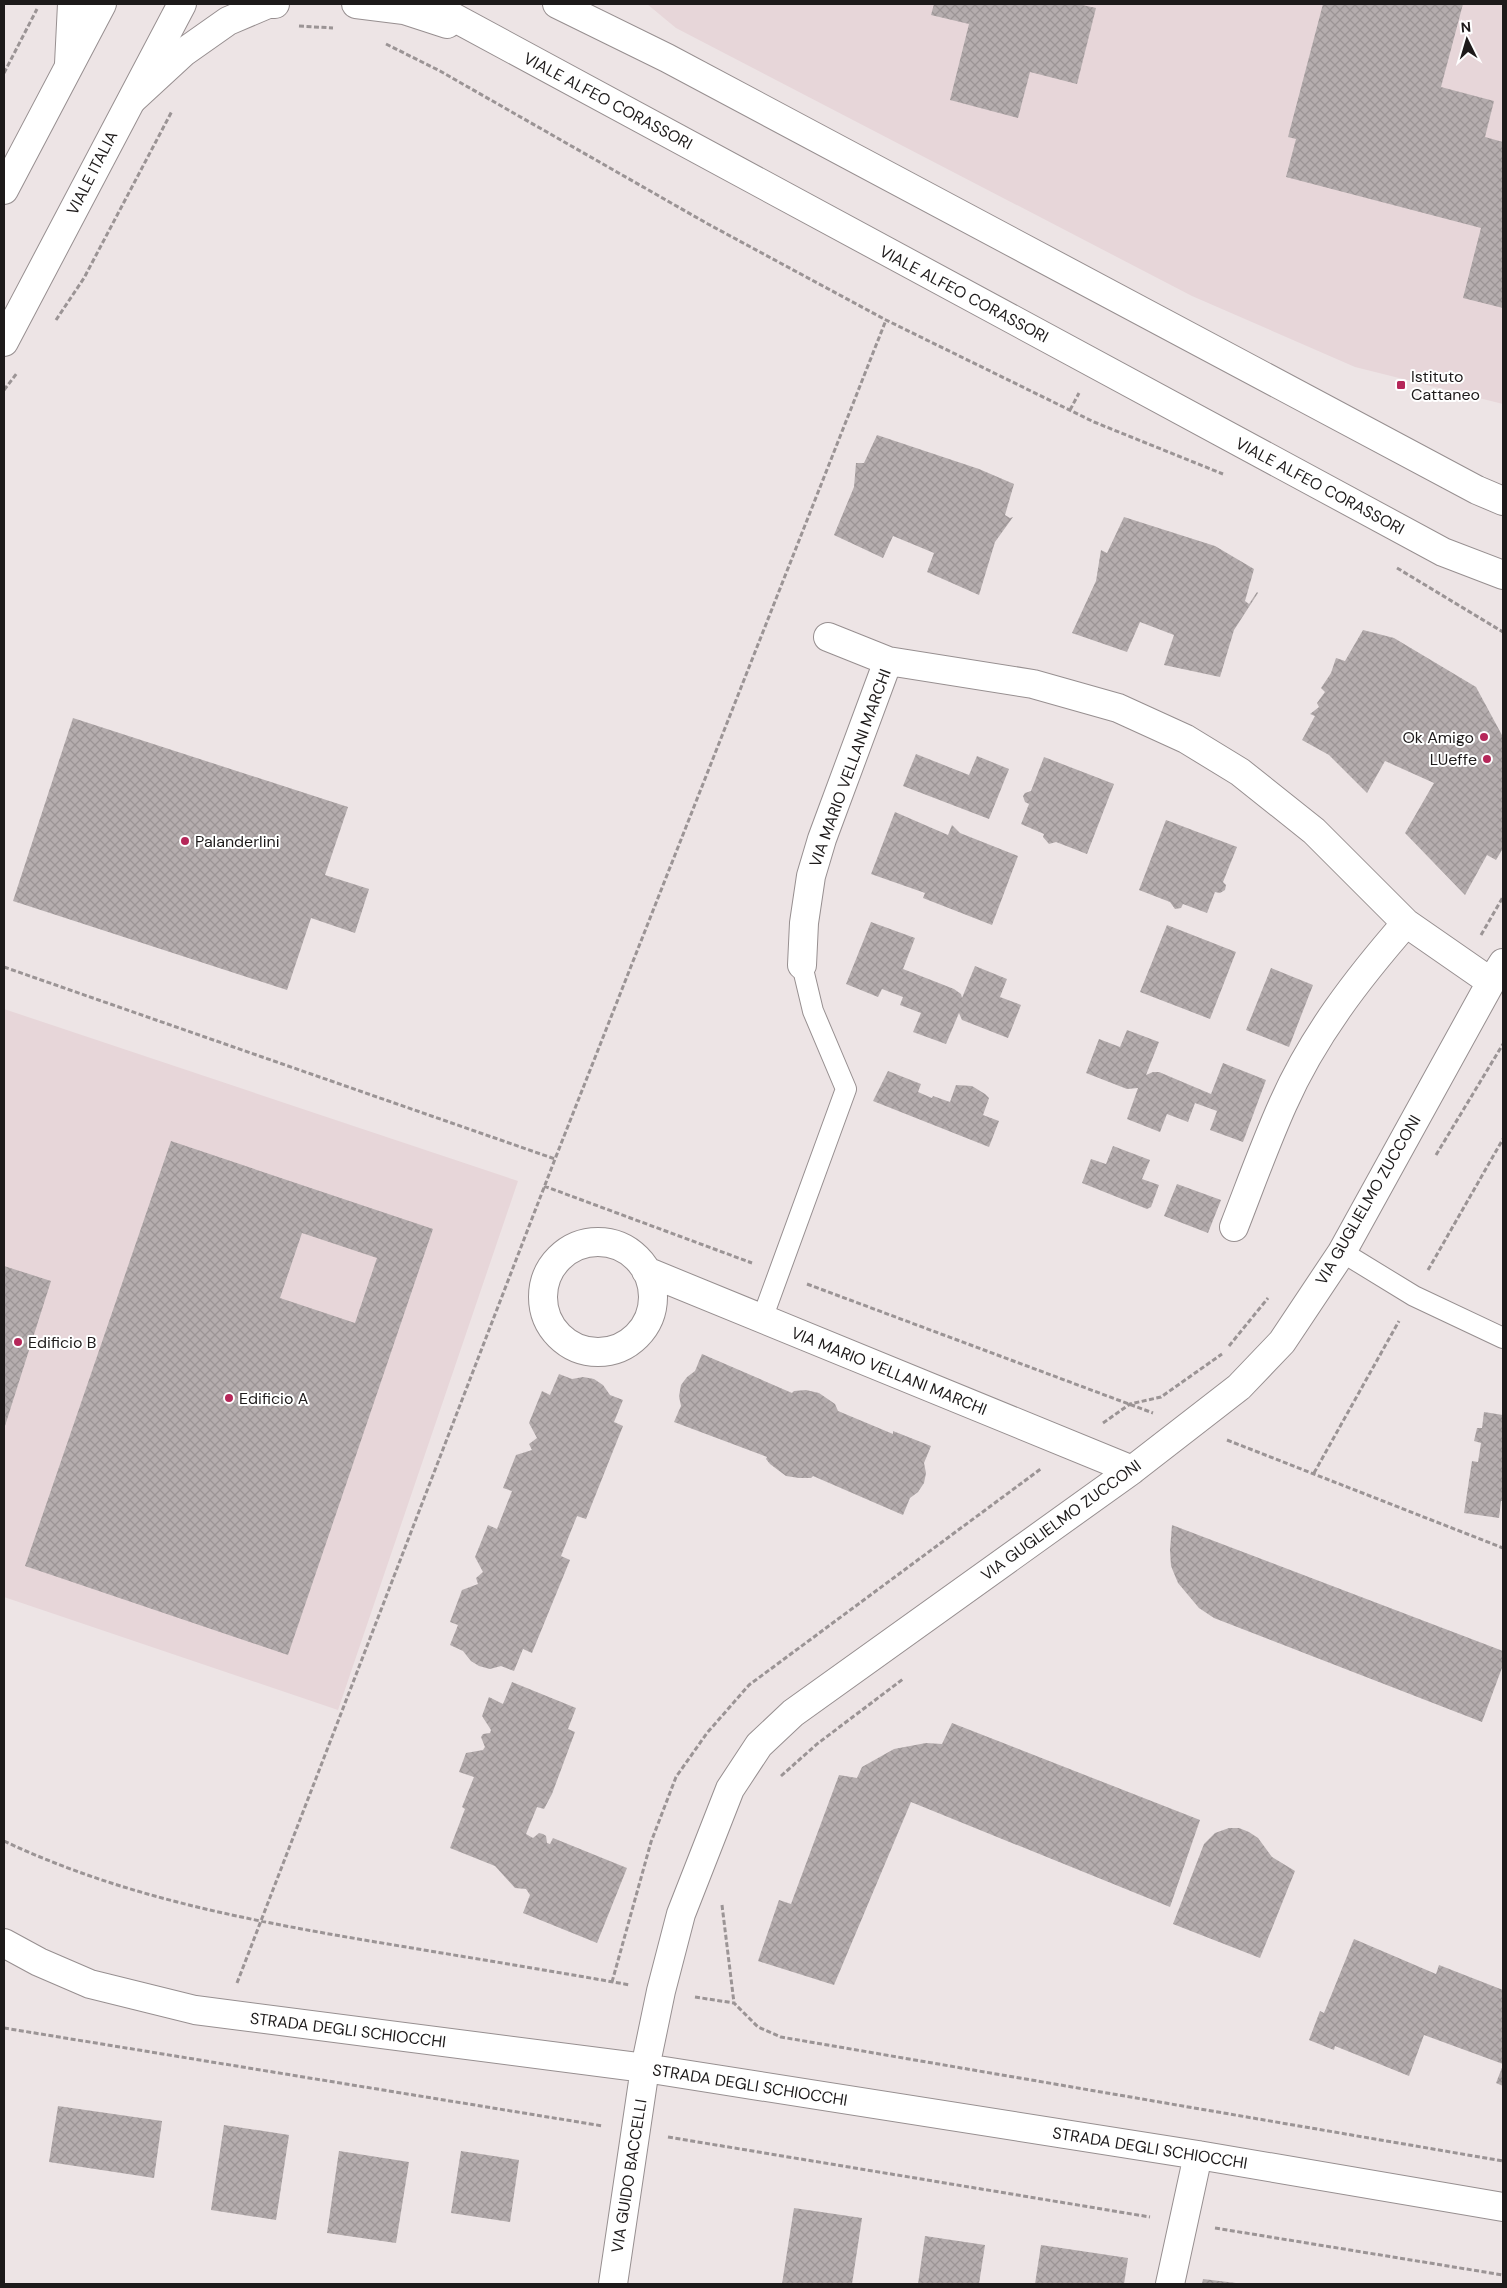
<svg xmlns="http://www.w3.org/2000/svg" width="1507" height="2288" font-family="'DM Sans',sans-serif">
<defs>
<pattern id="building-cross-hatch" width="8" height="8" patternUnits="userSpaceOnUse" patternTransform="scale(1.25)"><rect width="8" height="8" fill="#b5adae"/><path d="M0 0l8 8M0 8l8-8" fill="none" stroke="#9b9495"/></pattern>
</defs>
<rect width="100%" height="100%" fill="#ede4e5"/>
<path fill="#e7d6d9" d="M647 4H1503V404L1355 367 1192 296 676 28Z
M4 1009 518 1181 338 1710 4 1597Z"/>
<path fill="url(#building-cross-hatch)" fill-rule="evenodd" d="M934 4H1078L1096 8 1077 84 1030 72 1018 118 950 100 969 24 931 15Z
M1323 4H1463L1441 87 1494 101 1485 137 1503 142V308L1463 298 1481 228 1286 177 1296 139 1288 137Z
M877 435 979 469 1014 484 1005 515 1010 518 1013 517 995 542 979 595 927 572 934 553 893 536 883 558 834 535 854 487 856 463H864Z
M1124 517 1215 546 1254 569 1245 601 1249 604 1257 592 1258 593 1234 630 1220 677 1164 665 1174 635 1140 622 1127 652 1072 633 1096 581 1101 550 1107 553Z
M1363 630 1394 638 1476 687 1503 737 1502 850 1496 860 1487 855 1465 895 1405 833 1434 783 1385 761 1367 793 1329 755 1302 740 1315 716 1310 714 1319 707 1317 703 1325 692 1321 688 1331 673 1336 658 1345 661Z
M73 718 348 807 325 875 369 889 355 933 311 918 287 990 13 901Z
M916 754 969 775 977 756 1009 769 989 819 903 786Z
M1044 757 1114 784 1087 854 1056 842 1049 844 1043 837 1044 834 1021 824 1029 804 1025 802 1023 796 1025 793 1031 791Z
M895 812 948 835 952 825 960 833 1018 856 992 925 923 898 925 893 871 874Z
M1166 820 1237 847 1223 882 1226 885 1225 890 1220 893 1215 892 1207 913 1183 904 1181 908 1175 909 1170 902 1139 890Z
M871 922 915 938 903 969 954 989 961 994 962 998 975 966 1007 979 1000 997 1021 1005 1008 1038 962 1020 959 1013 946 1044 913 1032 921 1013 900 1005 903 997 882 989 878 997 846 984Z
M1167 925 1236 952 1210 1019 1140 992Z
M1271 968 1313 985 1289 1047 1246 1030Z
M1127 1030 1159 1042 1146 1075 1153 1072H1159L1211 1094 1223 1063 1266 1080 1243 1142 1210 1130 1217 1111 1195 1103 1188 1122 1167 1114 1160 1132 1127 1119 1138 1088 1127 1089 1086 1073 1099 1039 1120 1047Z
M888 1071 921 1084 918 1092 932 1098 933 1096 950 1102 956 1085 972 1086 985 1094 989 1098 983 1115 999 1121 989 1147 873 1101Z
M171 1141 433 1229 288 1655 25 1566ZM302 1233 377 1258 355 1323 280 1298Z
M1113 1146 1150 1160 1142 1179 1159 1185 1151 1207 1147 1209 1082 1183 1091 1159 1106 1164Z
M1177 1184 1221 1200 1208 1233 1164 1216Z
M4 1266 51 1281 4 1429Z
M702 1354 792 1393 794 1391 806 1390 819 1393 835 1404 838 1411 893 1434V1431L931 1446 924 1463 926 1473 924 1483 918 1492 910 1498 903 1515 813 1476 811 1478H799L786 1476 770 1464 766 1459 767 1457 674 1422 681 1406 679 1396 681 1385 687 1377 695 1371Z
M559 1374 572 1379 583 1377 594 1379 603 1385 610 1395 623 1400 614 1422 623 1426 586 1519 577 1516 561 1556 570 1560 532 1653 523 1649 514 1671 501 1666 490 1669 479 1666 471 1661 463 1651 450 1645 458 1625 450 1622 462 1590 478 1584 476 1578 483 1572 475 1557 488 1525 497 1529 512 1491 503 1488 516 1455 532 1450 529 1444 537 1438 529 1423 542 1391 550 1395Z
M1484 1412 1503 1415V1501H1501L1499 1518 1464 1513 1472 1461 1478 1462 1481 1443 1474 1441 1477 1428H1482Z
M1172 1525 1503 1651V1665L1482 1722 1214 1618 1199 1608 1178 1583 1171 1566 1170 1550Z
M512 1682 576 1708 568 1729 575 1732 552 1794 544 1809 537 1807 526 1834 533 1838 539 1833 543 1834 546 1836 547 1843 550 1844 553 1838 627 1868 597 1943 523 1913 530 1895 526 1889 515 1888 495 1866 450 1848 465 1809 462 1807 474 1777 459 1772 466 1753 483 1750 485 1747 481 1737 483 1734 490 1733 491 1730 482 1716 489 1697 503 1704Z
M952 1723 1200 1820 1170 1907 911 1802 834 1985 758 1961 779 1900 791 1904 839 1775 857 1778 862 1767 894 1749 926 1743 942 1744Z
M1229 1828H1239L1249 1832 1258 1838 1272 1857 1295 1871 1260 1958 1173 1924 1204 1844 1215 1833Z
M1354 1939 1436 1974 1439 1965 1503 1990V2064L1424 2035 1409 2076 1335 2046 1334 2050 1309 2040 1320 2011 1324 2013Z
M1503 2065V2086L1496 2083Z
M58 2106 162 2121 154 2178 49 2162Z
M224 2125 289 2135 276 2220 211 2210Z
M339 2151 409 2162 396 2243 327 2233Z
M461 2151 519 2160 510 2222 451 2213Z
M794 2208 862 2218 852 2284H782Z
M925 2236 985 2245 979 2284H918Z
M1041 2245 1128 2258 1124 2284H1035Z
M1203 2279 1236 2283V2284H1202Z"/>
<g fill="none" stroke-linecap="round" stroke-linejoin="round">
<defs>
<path id="service" d="M1342 1252 1414 1296 1503 1338
M762 1319 846 1089 813 1011 802 965"/>
<path id="minor" d="M828 637 888 661 1033 684 1118 708 1186 739 1240 772 1314 831 1406 923 1491 982
M802 965 804 923 811 876 822 839 888 661
M1234 1227C1250 1186 1265 1144 1283 1104 1313 1036 1358 978 1406 923
M543 1297a55 55 0 1 1 110 0a55 55 0 1 1-110 0Z
M646 1271 1132 1470
M4 1943 39 1962 90 1984 195 2010 645 2068 1198 2155 1503 2207
M613 2284 645 2068 661 1991 681 1914 730 1789 759 1745 793 1713 1132 1470 1239 1387 1282 1342 1342 1252 1491 982 1503 963
M1170 2284 1198 2155"/>
<path id="tertiary" d="M356 4 404 10 447 24
M429 4 1443 552 1503 575
M557 4 667 58 1477 490 1503 501
M69 64 72 4
M133 99 184 52 228 21 268 4H275"/>
<path id="secondary" d="M4 190 102 4
M4 342 182 4"/>
</defs>
<use href="#service" stroke="#978f90" stroke-width="22"/>
<use href="#minor" stroke="#978f90" stroke-width="30"/>
<use href="#tertiary" stroke="#978f90" stroke-width="30"/>
<use href="#secondary" stroke="#978f90" stroke-width="30"/>
<path stroke="#9b9495" stroke-width="3" stroke-dasharray="5 2.5" stroke-linecap="butt" d="M299 26 333 28
M386 44 440 71 708 224 886 320 1094 422 1223 474
M4 73 37 9
M56 320 84 278 172 111
M4 390 17 373
M1070 410 1079 393
M1397 568 1503 632
M1481 935 1503 897
M4 967 555 1159
M1436 1155 1503 1044
M544 1186 752 1263
M1428 1270 1503 1139
M807 1284 1153 1413
M1229 1346 1268 1298
M1103 1423 1130 1404 1161 1397 1222 1354
M1227 1440 1503 1548
M1314 1473 1399 1321
M781 1776 817 1744 903 1679
M4 1841C118 1895 241 1919 364 1940 453 1955 541 1969 630 1985
M722 1905 734 2003
M612 1982 651 1842 676 1777 707 1733 749 1685 1042 1468
M237 1983 555 1159 886 320
M695 1997 734 2003 758 2027 781 2037 1503 2161
M4 2028 603 2126
M668 2137 1150 2217
M1215 2228 1503 2275"/>
<use href="#service" stroke="#fff" stroke-width="20"/>
<use href="#minor" stroke="#fff" stroke-width="28"/>
<use href="#tertiary" stroke="#fff" stroke-width="28"/>
<use href="#secondary" stroke="#fff" stroke-width="28"/>
</g>
<g fill="#b52759" stroke="#fff" stroke-width="2">
<rect x="1396" y="380" width="10" height="10" rx="2.5"/>
<circle cx="1484" cy="737" r="5"/>
<circle cx="1487" cy="759" r="5"/>
<circle cx="185" cy="841" r="5"/>
<circle cx="18" cy="1342" r="5"/>
<circle cx="229" cy="1398" r="5"/>
</g>
<g text-anchor="middle" dominant-baseline="central" stroke-width="4" stroke-linejoin="round" paint-order="stroke">
<g font-size="16" fill="#1d1a1a" stroke="#fff">
<text transform="translate(608 101) rotate(28)">VIALE ALFEO CORASSORI</text>
<text transform="translate(92 173) rotate(-63)">VIALE ITALIA</text>
<text transform="translate(964 294) rotate(28)">VIALE ALFEO CORASSORI</text>
<text transform="translate(1320 486) rotate(28)">VIALE ALFEO CORASSORI</text>
<text transform="translate(850 768) rotate(-70)">VIA MARIO VELLANI MARCHI</text>
<text transform="translate(1368 1200) rotate(-60)">VIA GUGLIELMO ZUCCONI</text>
<text transform="translate(889 1371) rotate(22)">VIA MARIO VELLANI MARCHI</text>
<text transform="translate(1061 1520) rotate(-36)">VIA GUGLIELMO ZUCCONI</text>
<text transform="translate(348 2030) rotate(7)">STRADA DEGLI SCHIOCCHI</text>
<text transform="translate(750 2085) rotate(9)">STRADA DEGLI SCHIOCCHI</text>
<text transform="translate(1150 2148) rotate(9)">STRADA DEGLI SCHIOCCHI</text>
<text transform="translate(629 2176) rotate(-81)">VIA GUIDO BACCELLI</text>
</g>
<g font-size="16" fill="#1d1a1a" stroke="#fff" text-anchor="start">
<text x="1411" y="376">Istituto<tspan x="1411" dy="18">Cattaneo</tspan></text>
<text x="1474" y="737" text-anchor="end">Ok Amigo</text>
<text x="1477" y="759" text-anchor="end">LUeffe</text>
<text x="195" y="841">Palanderlini</text>
<text x="28" y="1342">Edificio B</text>
<text x="239" y="1398">Edificio A</text>
</g>
</g>
<rect width="1507" height="2288" fill="none" stroke="#1d1a1a" stroke-width="10"/>
<g transform="translate(1467 40) rotate(355)" stroke="#ffffff" stroke-width="4" paint-order="stroke">
<path d="M0-4L9 19L0 12L-9 19Z" fill="#1d1a1a"/>
<text y="-8" font-size="14" font-weight="bold" text-anchor="middle" fill="#1d1a1a">N</text>
</g>
</svg>
